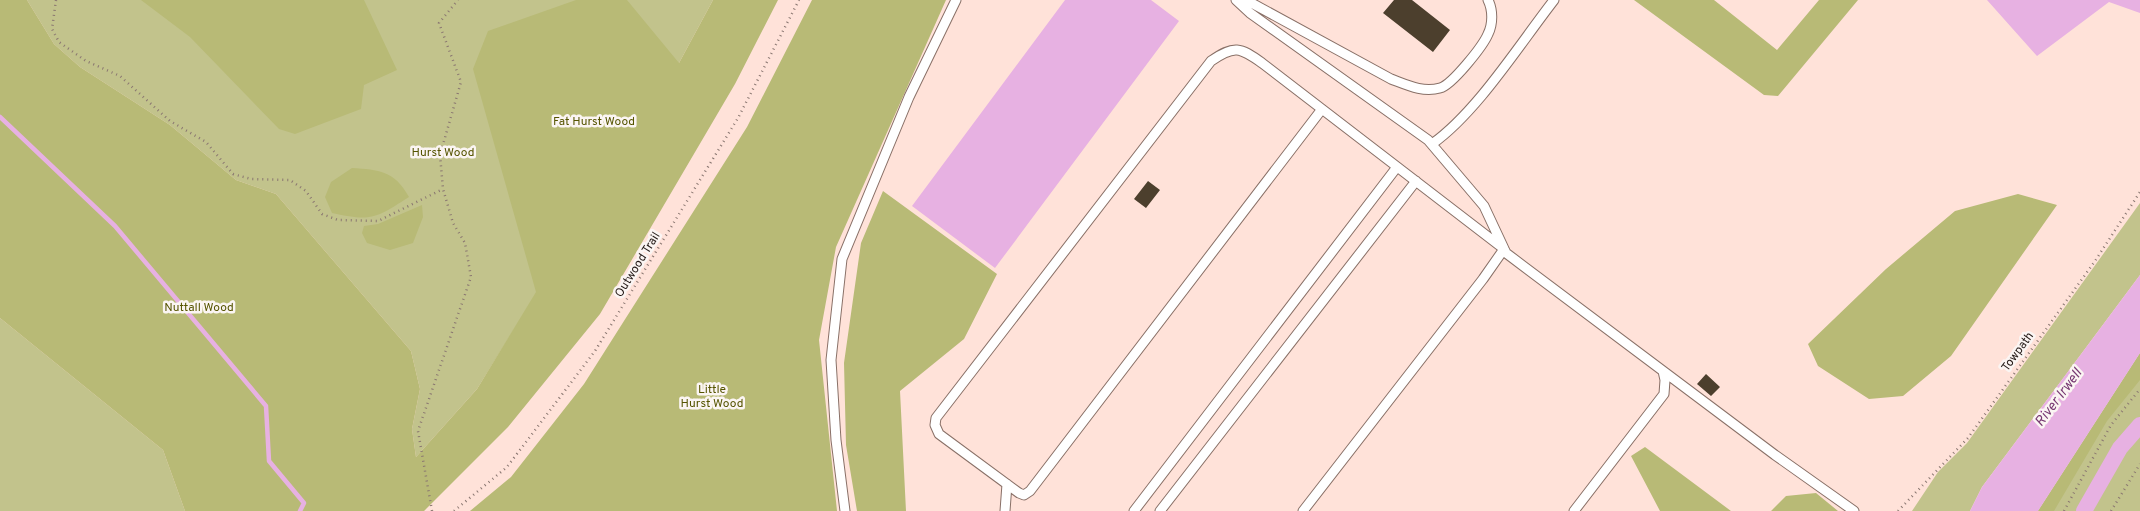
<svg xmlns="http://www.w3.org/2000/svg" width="2140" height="511" font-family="Overpass,sans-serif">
<rect width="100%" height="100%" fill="#ffe2d9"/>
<path fill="#c2c38c" d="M27 0H713L679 63 477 389 416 457 412 429 420 389 411 351 276 194 236 180 170 125 80 67 54 44Z
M2140 203V275L1982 487 1970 511H1912L1938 472 1967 443Z
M0 318 163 450 185 511H0Z
M2140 353V511H2038Z"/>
<path fill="#b8ba76" d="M0 0H27L54 44 80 67 170 125 236 180 276 194 411 351 420 389 412 429 416 457 477 389 536 292 473 69 488 31 576 0H627L679 63 713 0H778L735 84 600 314 508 427 424 511H185L163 450 0 318Z
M141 0H364L397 70 364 85 361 109 295 134 279 129 190 37Z
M812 0H946L836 247 819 340 837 511H470L511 477 584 384 747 127Z
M1634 0H1714L1777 50 1819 0H1858L1778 96 1764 95Z
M352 168C379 170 394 170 409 197 376 218 372 222 332 213L325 197 331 182Z
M883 191 997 274 964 339 900 391 906 511H857L846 445 844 363 861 243Z
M2018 194 2057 205 1951 356 1903 396 1869 399 1818 366 1808 344 1886 269 1955 211Z
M422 205 423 217 413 243 390 250 367 243 362 233 364 226 378 224Z
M2140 353V380L2107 421 2054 511H2038Z
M1645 447 1731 511H1660L1631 456Z
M1816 493 1838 511H1771L1786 496Z"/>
<path fill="#e7b1e2" d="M1065 0H1151L1179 21 995 268 912 206Z
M1987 0H2140V13L2109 2 2037 56Z
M2140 275V353L2038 511H1970L1982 487Z"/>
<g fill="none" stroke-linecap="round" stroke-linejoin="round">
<path stroke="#e7b1e2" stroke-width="4.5" d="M0 117 115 226 266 406 269 461 304 503 300 511"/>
<path stroke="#e7b1e2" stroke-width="16" d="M2084 511 2120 448 2140 425"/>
</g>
<path fill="#4c3f2d" d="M1394 0H1412L1450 30 1433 52 1383 13Z
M1148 181 1160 190 1146 208 1134 199Z
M1706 374 1720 387 1711 396 1697 384Z"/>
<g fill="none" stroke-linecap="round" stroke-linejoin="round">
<defs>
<path id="lane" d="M1236 0 1250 13 1428 140 1484 206 1506 253 1775 455 1854 511
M1246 0 1391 79C1407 85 1423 93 1440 88 1452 85 1483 46 1488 34 1493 24 1493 10 1488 0
M1432 144C1477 112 1519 45 1554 0
M845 511 836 440 831 360 842 259 909 97 956 0
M1005 511 1007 484
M1134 511 1397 167
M1160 511 1416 181
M1303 511 1483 279 1504 249 1262 63C1240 47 1234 45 1211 61L936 418 935 425 939 434 1019 493 1024 495 1030 491 1322 109
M1574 511 1664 394 1665 380 1663 371"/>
</defs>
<use href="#lane" stroke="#897067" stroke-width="11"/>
<path stroke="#8a7771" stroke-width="2.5" stroke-dasharray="1 4" stroke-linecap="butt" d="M56 0 52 29 59 42 86 61 120 76 170 121 206 142 233 174 251 179 290 180 306 191 322 214 338 220 378 221 443 189
M432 511 418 431 471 277 465 243 453 223 443 189 440 155 461 82 439 23 458 0
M454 511 507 467 595 351 738 118 799 0
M1898 511 1968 438 2095 261 2140 192
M2064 511 2111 425 2140 389
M2111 511 2140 464"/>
<use href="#lane" stroke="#fff" stroke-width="9"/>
</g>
<g text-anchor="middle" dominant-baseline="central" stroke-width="5" stroke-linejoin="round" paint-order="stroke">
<g font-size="12" fill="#555400" stroke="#fbf5f3">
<text x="594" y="122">Fat Hurst Wood</text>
<text x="443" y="153">Hurst Wood</text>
<text x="199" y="308">Nuttall Wood</text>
<text x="712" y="390">Little<tspan x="712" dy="14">Hurst Wood</tspan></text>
</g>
<g font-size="12" fill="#231916" stroke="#fbf5f3">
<text transform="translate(638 265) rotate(-58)">Outwood Trail</text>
<text transform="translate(2018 352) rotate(-54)">Towpath</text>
</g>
<g font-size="14" font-style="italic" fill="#763772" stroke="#fbf5f3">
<text transform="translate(2059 398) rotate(-53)">River Irwell</text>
</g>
</g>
</svg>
